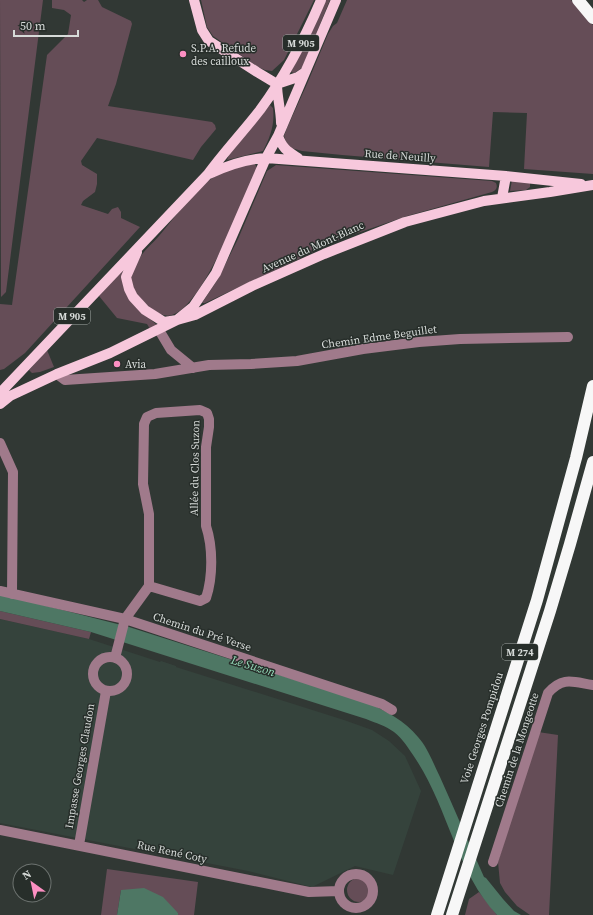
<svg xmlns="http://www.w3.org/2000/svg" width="593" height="915" font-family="'Source Serif 4',serif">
<rect width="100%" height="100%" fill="#313834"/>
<path fill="#35433c" d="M0 619 89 639 160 662 161 661 176 666V667L344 720 372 730 389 741 405 756 421 791 393 875 355 866 312 887 248 871 0 823Z"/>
<path fill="#654d57" d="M0 0H43L6 292 1 297Z
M52 0H82L84 2 87 0H98L102 7 131 21 132 24 116 84 108 106 212 122 215 125 216 129 201 147 193 160 97 138 81 161 82 165 97 174V184L95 192 83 201 81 205 108 214 112 209 118 207 121 212V218L140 227 25 353 4 369 0 370V304L12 305 47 55 68 34 71 15 64 10 52 8Z
M201 0H314L284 60 272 71 265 70 258 67 213 36 207 27Z
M326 0H330L302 68 294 73 291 72Z
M347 0H571L593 25V174L524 169 527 113 493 112 489 167 342 155 302 151 288 147 284 136 287 128 307 84 328 34 333 26 337 23Z
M270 105 273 108C275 125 270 137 263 151L227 160 229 155Z
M255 164 257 168C243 199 204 305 172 315 162 318 153 310 146 304 139 298 130 288 131 278 132 272 136 264 139 259 144 250 153 243 159 236 176 216 193 191 215 176 227 169 242 166 255 164Z
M276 165 492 181 496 183C498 188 496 190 492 192L407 216 343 238 205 303H202L218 279 238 239 267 171Z
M512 180 530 183V187L526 190 510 191Z
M124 268 136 307 158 326 150 329 147 324 117 318 99 296Z
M47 350 54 367 40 372 32 373 29 370Z
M0 611 91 632 89 639 0 619Z
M538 732 558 735 549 915H530L517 906 505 892 500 883 498 862Z
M107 869 198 882 194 915H178V913L121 890 117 915H101Z
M347 890a12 12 0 1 1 24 0a12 12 0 1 1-24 0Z
M479 892 497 915H465L469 899Z"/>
<path fill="#4e7764" d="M0 594 129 627 368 703C386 711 405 721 418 737 428 748 433 763 440 777 455 810 469 844 484 877L486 878 503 899 514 911 521 915H497C456 871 448 807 415 758 409 749 403 739 394 732 386 726 376 723 366 719L91 632 0 611Z
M144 888 163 897 178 913V915H117L121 890Z"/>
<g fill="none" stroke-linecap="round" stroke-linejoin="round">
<path stroke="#a07a8b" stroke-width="10" d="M159 330 171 350 193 368
M57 374 65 380 155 374 209 365 251 364 297 361 363 349 419 342 460 339 568 337
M0 443 13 472 12 594
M0 591 125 619 370 700 382 704 392 710
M93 674a17 17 0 1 1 34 0a17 17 0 1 1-34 0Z
M115 658 125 619 149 586V514L143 484 144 424 147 417 156 413 200 410 207 413 209 419V427L206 447V526C213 547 213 577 206 598L200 601 149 586
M0 830 309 892 339 891
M79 845 106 691
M493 862 548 693C563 676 573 682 593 685
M339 891a17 17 0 1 1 34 0a17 17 0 1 1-34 0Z"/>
<path stroke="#f7c8dc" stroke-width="10" d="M194 0 202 30 209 41 257 72 277 84
M277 84C277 97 281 110 281 123
M277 84 298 77 304 73
M278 136C283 149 287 151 298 158
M209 174C228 165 245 159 266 158L506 176 581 184
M502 198 506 176
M137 252 126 277 129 289 133 297 145 310 164 322 177 320 193 307 216 273 266 158 278 136 336 0
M0 393 208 174C224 152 243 132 260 110 285 76 305 38 321 0
M0 404 10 396 57 374 110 353 177 320 195 315 252 286 324 254 405 222 484 201 550 192 593 185"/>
<path stroke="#f7f7f7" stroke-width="12" d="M578 0 593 18
M437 915 537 600 576 458 593 386
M452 915 550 611 570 544 593 462"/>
</g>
<g fill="#fc8fc2" stroke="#272e2a" stroke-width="1.5">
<circle cx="183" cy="54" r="4"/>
<circle cx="117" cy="364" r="4"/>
</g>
<g text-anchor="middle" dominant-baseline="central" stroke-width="3" stroke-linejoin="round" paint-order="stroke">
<g fill="#272e2a" stroke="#a2a7a4" stroke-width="1">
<rect x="283" y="35" width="36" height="16" rx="3"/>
<rect x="54" y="308" width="36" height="16" rx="3"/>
<rect x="502" y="644" width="36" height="16" rx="3"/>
</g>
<g font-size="10" font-weight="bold" fill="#d7dbd9">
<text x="301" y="43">M 905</text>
<text x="72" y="316">M 905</text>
<text x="520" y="652">M 274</text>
</g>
<g font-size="11" fill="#d7dbd9" stroke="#272e2a" text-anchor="start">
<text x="191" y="48">S.P.A. Refude<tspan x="191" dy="13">des cailloux</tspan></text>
<text x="125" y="364">Avia</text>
</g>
<g font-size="11" fill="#d7dbd9" stroke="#272e2a">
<text transform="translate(400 156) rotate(4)">Rue de Neuilly</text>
<text transform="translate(313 247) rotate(-24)">Avenue du Mont-Blanc</text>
<text transform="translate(379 337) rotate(-8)">Chemin Edme Beguillet</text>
<text transform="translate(195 468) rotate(-89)">Allée du Clos Suzon</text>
<text transform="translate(202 632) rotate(18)">Chemin du Pré Verse</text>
<text transform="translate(482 728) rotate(-72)">Voie Georges Pompidou</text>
<text transform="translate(517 750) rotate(-72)">Chemin de la Mongeotte</text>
<text transform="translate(80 766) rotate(-80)">Impasse Georges Claudon</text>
<text transform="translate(172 852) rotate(12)">Rue René Coty</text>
</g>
<g font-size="12" font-style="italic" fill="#97debc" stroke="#272e2a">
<text transform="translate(253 666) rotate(17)">Le Suzon</text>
</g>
</g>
<g transform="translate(32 883) rotate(327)"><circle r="19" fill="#272e2a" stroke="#6d7370"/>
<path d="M0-3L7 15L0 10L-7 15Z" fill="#fc8fc2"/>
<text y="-6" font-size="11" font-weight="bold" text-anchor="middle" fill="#d7dbd9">N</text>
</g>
<path d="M14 30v6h64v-6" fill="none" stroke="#d7dbd9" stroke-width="2"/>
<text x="20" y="30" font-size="12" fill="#d7dbd9" stroke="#272e2a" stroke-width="3" paint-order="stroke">50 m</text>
</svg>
